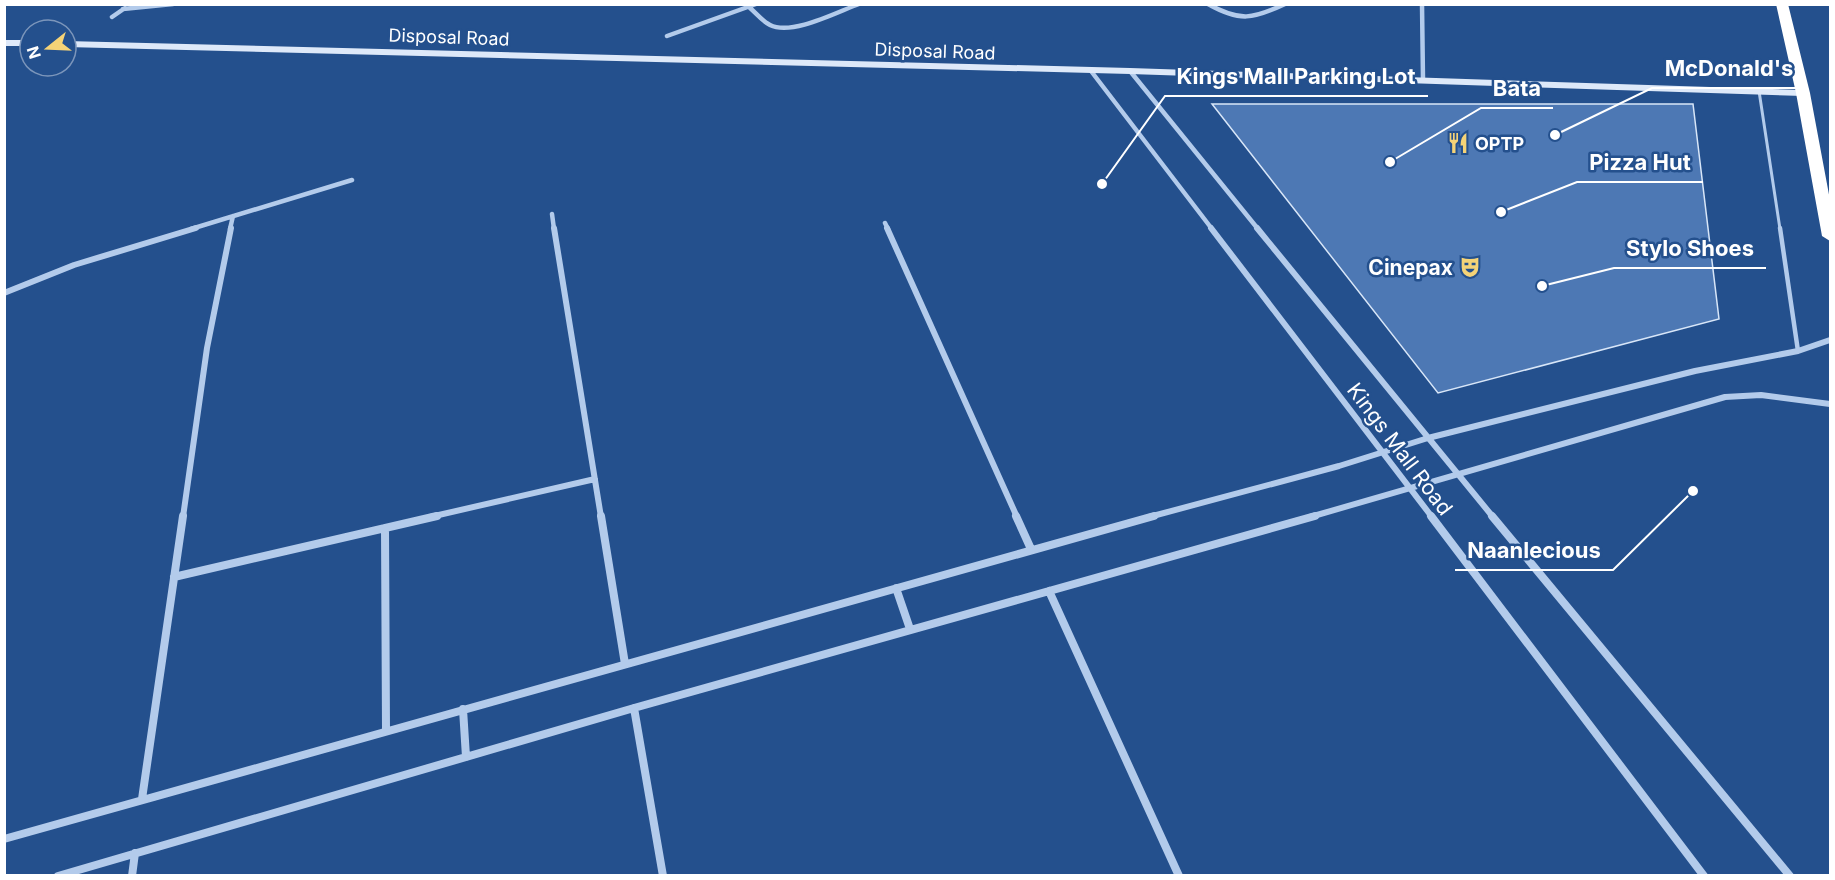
<svg xmlns="http://www.w3.org/2000/svg" width="1835" height="880" font-family="Inter,sans-serif">
<rect width="100%" height="100%" fill="#24508d"/>
<path fill="#4d78b4" stroke="#d8e6f8" stroke-width="1.5" d="M1212 104H1693L1719 319 1438 393Z"/>
<g fill="none" stroke-linecap="round" stroke-linejoin="round">
<path stroke="#b3cbeb" stroke-width="3" d="M1759 91 1780 229"/>
<path stroke="#b3cbeb" stroke-width="4.5" d="M1780 228 1798 351"/>
<path stroke="#b3cbeb" stroke-width="4.5" d="M1208 4C1240 22 1253 19 1285 4
M1422 4 1423 80
M749 7C756 13 762 21 770 25 792 36 837 12 859 4
M123 9 173 4
M112 17 125 8
M667 36 756 4
M1091 71 1212 229
M1130 71 1258 229
M552 214 554 229
M885 223 888 229
M191 229 352 180
M230 229 233 216"/>
<path stroke="#b3cbeb" stroke-width="6" d="M554 228 601 517
M887 228 1017 517
M1211 228 1432 517
M1257 228 1493 517
M4 293 74 265 196 228
M183 517 207 348 231 228
M430 517 595 479
M1149 517 1339 466 1428 438 1695 371 1798 351 1830 340
M1310 517 1725 397 1761 395 1830 404"/>
<path stroke="#b3cbeb" stroke-width="8" d="M601 516 625 664
M1016 516 1031 549
M1431 516 1704 876
M1492 516 1790 876
M385 528 386 731
M174 577 437 516
M896 588 910 629
M1049 591 1179 876
M634 708 663 876
M463 709 466 757
M142 799 183 516
M4 839 1154 516
M58 876 634 708 1315 516
M132 876 135 853"/>
<path fill="#dee9f9" fill-rule="evenodd" d="M4 40H30V46H4Z
M66 41 1130 68 1803 90 1807 93 1803 96 1130 74 66 47Z"/>
<path fill="#fff" fill-rule="evenodd" d="M1776 4H1788L1810 93 1830 200V241L1822 236 1796 93Z"/>
</g>
<defs>
<symbol id="restaurant-bare" viewBox="-9 -9 18 18"><path d="M-5-6h1v4h1v-4h1v4h1v-4h1v5L-1.5 .5V6h-2V.5L-5-1ZM5-6V6H3V1.5H1.5Q1.5-4 5-6Z" fill="#f5d377" stroke="#24508d" stroke-width="2.5" paint-order="stroke"/></symbol>
<symbol id="theatre-bare" viewBox="-9 -9 18 18"><path d="M-5-5.5Q0-4 5-5.5V0Q5 5 0 6Q-5 5-5 0ZM-3.3-2.5H-1v1.5H-3.3ZM1-2.5H3.3v1.5H1ZM-2.8 1Q0 5.5 2.8 1Z" fill="#f5d377" stroke="#24508d" stroke-width="2.5" paint-order="stroke"/></symbol>
</defs>
<g fill-rule="evenodd">
<use href="#restaurant-bare" x="1443" y="128" width="30" height="30"/>
<use href="#theatre-bare" x="1455" y="252" width="30" height="30"/>
</g>
<g text-anchor="middle" dominant-baseline="central" stroke-width="5" stroke-linejoin="round" paint-order="stroke">
<g font-size="18" fill="#fff" stroke="#24508d">
<text transform="translate(449 37) rotate(2)">Disposal Road</text>
<text transform="translate(935 51) rotate(2)">Disposal Road</text>
</g>
<g font-size="18" font-weight="bold" fill="#fff" stroke="#24508d" text-anchor="start">
<text x="1475" y="143">OPTP</text>
</g>
<g font-size="21" font-weight="bold" fill="#fff" stroke="#24508d" text-anchor="end">
<text x="1453" y="267">Cinepax</text>
</g>
<g font-size="21" fill="#fff" stroke="#24508d">
<text transform="translate(1400 449) rotate(53)">Kings Mall Road</text>
</g>
</g>
<path fill="none" stroke="#fff" stroke-width="2" d="M1555 135L1652 88H1805M1102 184L1165 96H1428M1390 162L1481 108H1553M1501 212L1577 182H1703M1542 286L1614 268H1766M1693 491L1613 570H1455"/>
<g fill="#fff" stroke="#24508d" stroke-width="2">
<circle cx="1555" cy="135" r="6"/>
<circle cx="1102" cy="184" r="6"/>
<circle cx="1390" cy="162" r="6"/>
<circle cx="1501" cy="212" r="6"/>
<circle cx="1542" cy="286" r="6"/>
<circle cx="1693" cy="491" r="6"/>
</g>
<g font-size="22" text-anchor="middle" font-weight="bold" fill="#fff" stroke="#24508d" stroke-width="5" stroke-linejoin="round" paint-order="stroke">
<text x="1729" y="76">McDonald's</text>
<text x="1296" y="84">Kings Mall Parking Lot</text>
<text x="1517" y="96">Bata</text>
<text x="1640" y="170">Pizza Hut</text>
<text x="1690" y="256">Stylo Shoes</text>
<text x="1534" y="558">Naanlecious</text>
</g>
<rect width="1835" height="880" fill="none" stroke="#ffffff" stroke-width="12"/>
<g transform="translate(48 48) rotate(252)"><circle r="28" fill="#24508d" stroke="#7c96bb" stroke-width="1.5"/>
<path d="M0-4.5L10 22L0 15L-10 22Z" fill="#f5d377"/>
<text y="-9" font-size="16" font-weight="bold" text-anchor="middle" fill="#ffffff">N</text>
</g>
</svg>
